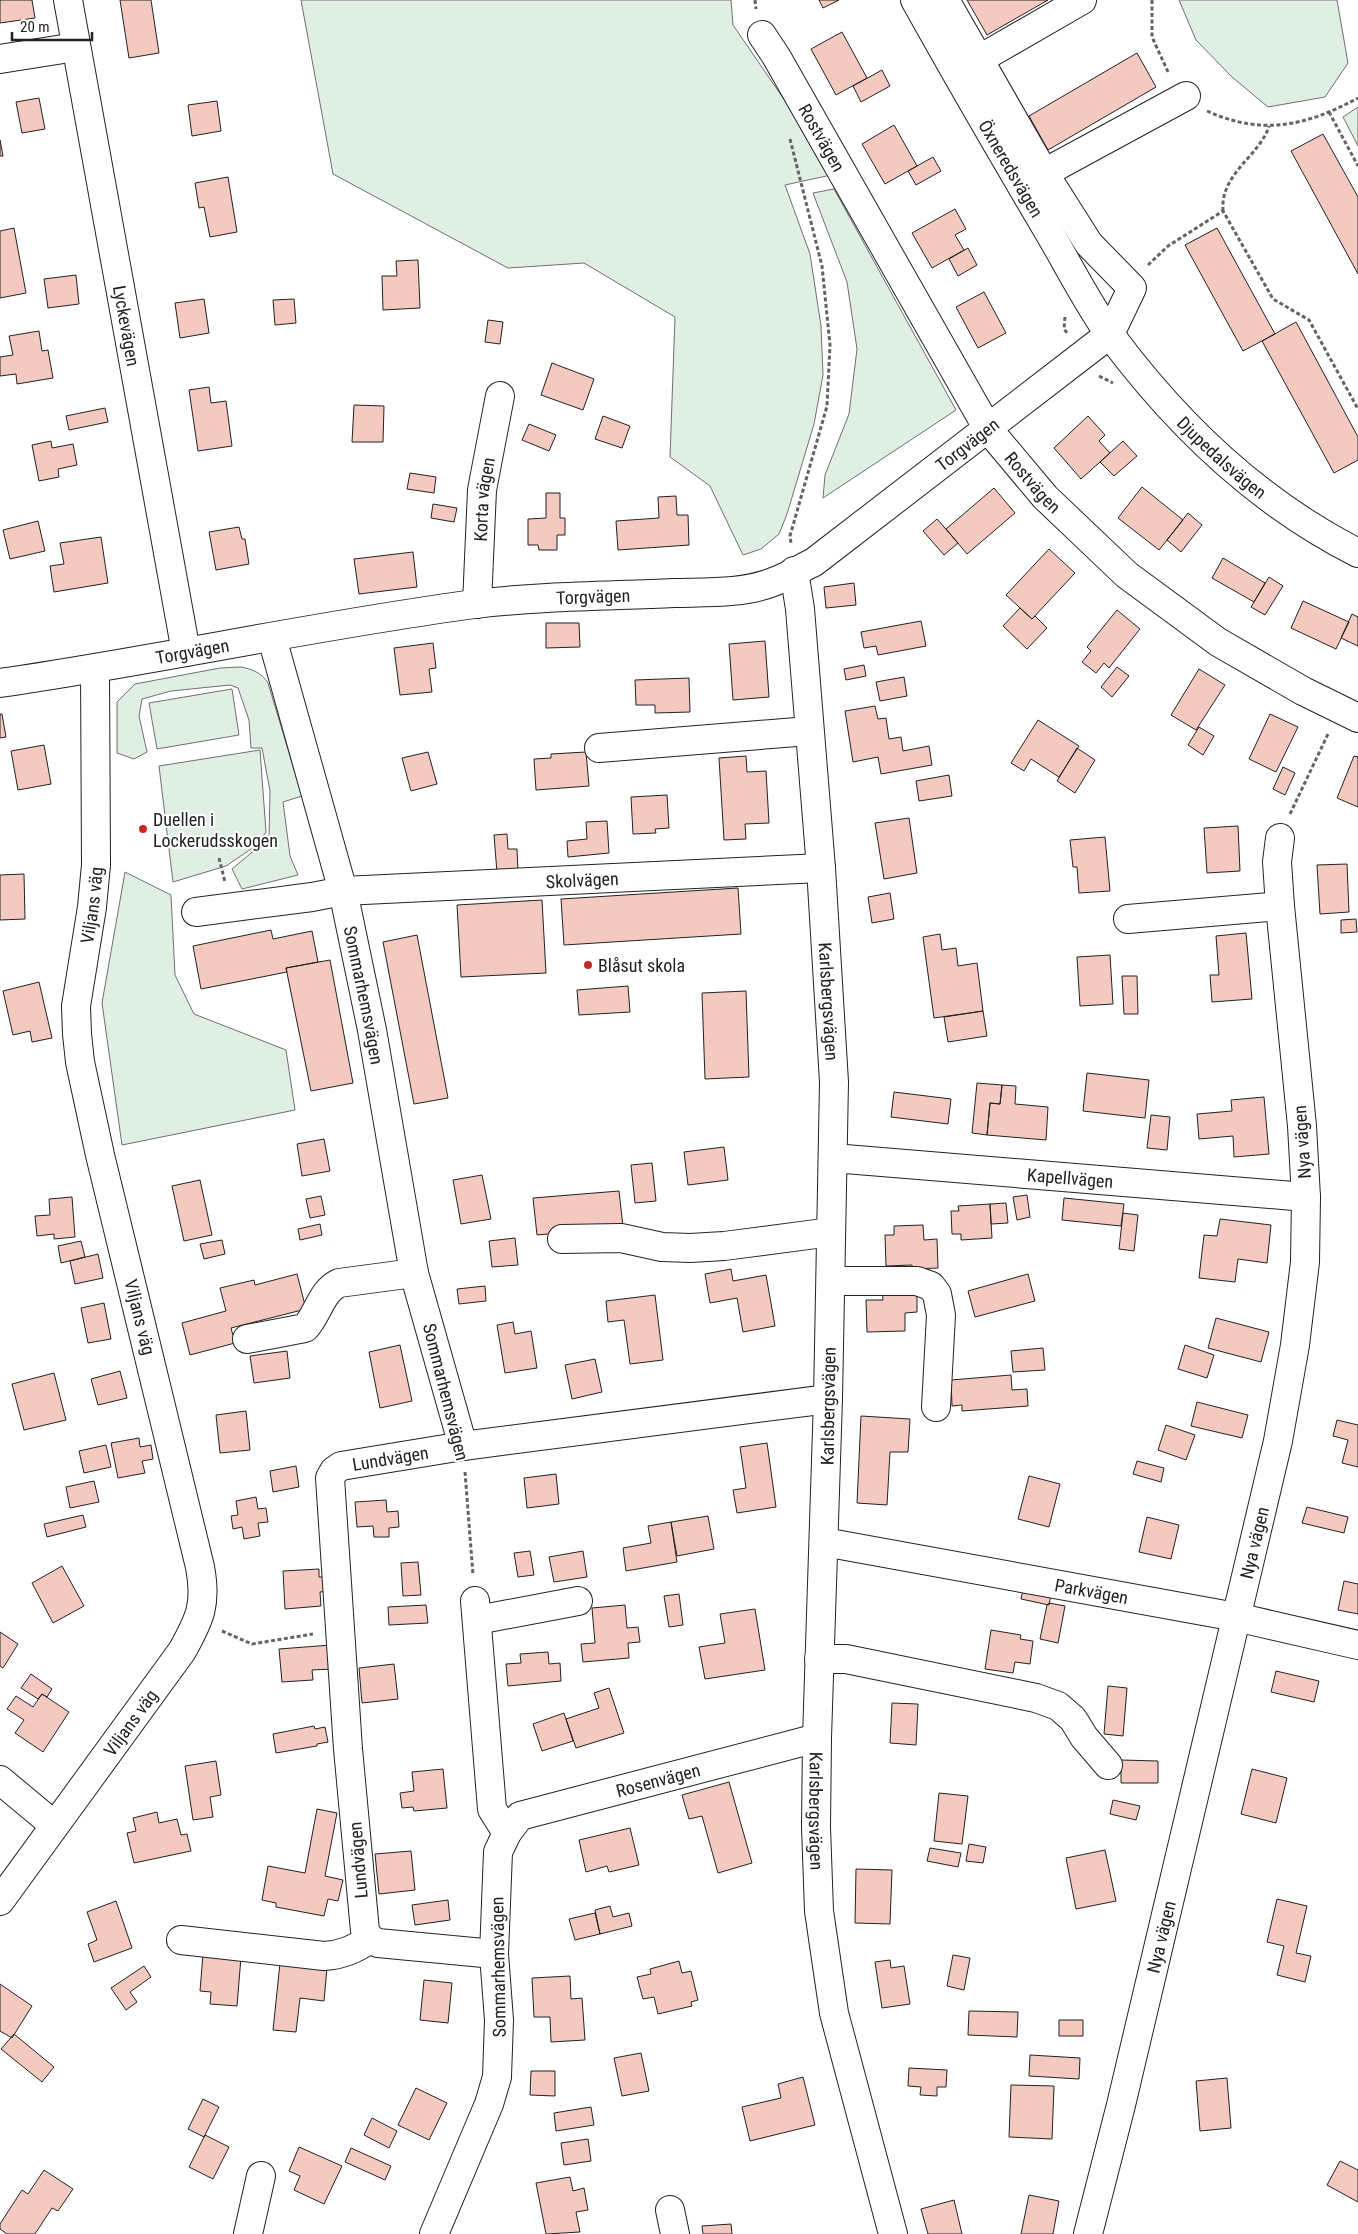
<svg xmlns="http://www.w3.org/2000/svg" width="1358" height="2234" font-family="'Roboto Condensed',sans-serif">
<rect width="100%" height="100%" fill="#fff"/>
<path fill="#e0efe3" stroke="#6f6f6f" d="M301 0H731L733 25 792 111 831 175 785 185 810 254 821 326 823 375 814 424 787 514 779 534 761 549 743 555 710 486 670 457 675 317 584 263 508 268 333 174Z
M1179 0H1337L1348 63 1325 97 1268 107 1232 77 1196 40Z
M1358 107V146L1343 117Z
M834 189 956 410 823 498 825 475 849 414 857 349 847 282 813 193Z
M241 667C252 669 262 673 268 683L302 796 283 802 290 856 298 875 242 889 232 869 269 838 270 791 262 748H251L249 720 238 688 230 685 171 691 142 699 139 716 147 752 134 759 117 753V702L135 684 220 668Z
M232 689 239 735 157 749 149 703Z
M260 750 266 832 257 845 226 866 173 882 159 766Z
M125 872 171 895 175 975 194 1014 286 1050 295 1110 122 1145 102 1003Z"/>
<path fill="#f3c9c0" stroke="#222" d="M0 0H32L35 18 0 23Z
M120 0H151L159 53 129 58Z
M819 0H839L823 8Z
M967 0H1048L987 35Z
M842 32 867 78 836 95 811 49Z
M1137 53 1156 87 1048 150 1029 116Z
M882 70 890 86 861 102 853 86Z
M39 98 45 129 22 133 16 102Z
M217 101 221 131 192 136 188 105Z
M894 125 917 166 885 184 862 144Z
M1323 134 1358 197V274L1291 151Z
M0 140 3 156H0Z
M933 157 941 171 916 185 908 171Z
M228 177 237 232 210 237 204 207 199 208 195 183Z
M955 209 966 229 955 235 964 250 932 268 912 233Z
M14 228 26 293 0 298V231Z
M1217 228 1275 334 1243 351 1185 245Z
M968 248 977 265 958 276 949 259Z
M418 260 420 308 383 310 382 276H397L396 261Z
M76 275 79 304 48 308 44 279Z
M984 292 1006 333 978 348 956 307Z
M204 299 209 333 180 338 175 303Z
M294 299 296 323 275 325 273 300Z
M488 320 503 322 500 344 485 342Z
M1296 322 1358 437V460L1334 473 1262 341Z
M39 331 42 351 48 350 53 378 17 384 16 374 0 376V357L13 355 9 336Z
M552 363 594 379 583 410 541 395Z
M209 387 211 403 226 401 232 446 198 451 189 390Z
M354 405 384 406 383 442H352Z
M105 408 108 422 69 430 66 416Z
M603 416 630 426 622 448 595 439Z
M1088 416 1105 435 1099 441 1110 453 1081 479 1054 448Z
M529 424 556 435 549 451 522 440Z
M51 441 52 448 73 444 77 465 58 469 59 477 39 481 32 445Z
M1123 441 1137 456 1114 476 1100 462Z
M410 473 436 477 434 493 407 489Z
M1142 487 1183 520 1159 550 1118 518Z
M994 488 1015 513 967 554 946 529Z
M546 493H560V518H565V535H557V550H539L538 545H528V519L546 518Z
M676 496 677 515H688L689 545 618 550 616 521 659 518 658 497Z
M433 504 457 508 454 522 431 518Z
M1188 513 1202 525 1181 552 1167 540Z
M937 519 958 543 944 555 923 531Z
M38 521 45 551 10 559 3 530Z
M239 527 242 539H245L249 564 216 570 209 532Z
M101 537 108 583 54 592 50 566 64 564 60 543Z
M1049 549 1075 573 1032 619 1006 595Z
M413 552 417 587 359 594 354 559Z
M1223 558 1265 583 1254 602 1212 578Z
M1269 577 1283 586 1265 615 1251 607Z
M854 583 856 605 826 608 824 587Z
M1303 601 1349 622 1336 649 1291 628Z
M1020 608 1032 619 1035 616 1047 628 1027 649 1003 626Z
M1117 610 1140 629 1109 668 1104 663 1096 673 1082 662 1091 651 1087 647Z
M1352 614 1358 617V646L1341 638Z
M921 621 926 646 878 655 876 646 864 648 861 632Z
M546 623H579L580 647 546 648Z
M765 641 769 697 733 700 729 644Z
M433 643 436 668 429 669 432 692 400 695 394 648Z
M864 665 866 676 846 680 844 669Z
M1117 667 1129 676 1112 697 1101 687Z
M1199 669 1225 685 1196 730 1171 715Z
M904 677 907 696 880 701 876 682Z
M689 678 690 712 655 713V705H636L635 680Z
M875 706 878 719 886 718 889 739 901 737 903 751 929 746 932 765 881 774 878 757 853 762 845 711Z
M0 714H2L6 737 0 738Z
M1270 714 1298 727 1276 772 1249 759Z
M1038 720 1079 746 1059 777 1031 759 1024 771 1011 763Z
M1199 727 1214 736 1203 755 1188 745Z
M44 745 51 784 18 790 11 751Z
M1077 748 1095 760 1075 793 1057 781Z
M428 752 437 784 411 791 402 758Z
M586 752 589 786 536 790 534 759 551 758V754Z
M746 756 747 772 766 771 769 823 745 824 746 839 724 840 719 758Z
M1354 756 1358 757V807L1337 798Z
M1283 767 1295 773 1285 795 1273 789Z
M949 775 952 796 919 801 916 781Z
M667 795 669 828 655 829 656 833 633 834 631 797Z
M909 818 917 873 884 879 875 823Z
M607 821 609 853 568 857 567 841 587 839 586 822Z
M1238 826 1240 871 1207 873 1204 828Z
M507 834 508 849H517L518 872 497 873 494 835Z
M1105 837 1110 891 1079 893 1077 867H1073L1070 840Z
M1347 864 1349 912 1320 914 1317 865Z
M24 874 25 919 0 920V875Z
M738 888 741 934 564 945 561 899Z
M890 893 894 919 872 923 868 897Z
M542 900 546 973 461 977 457 905Z
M1356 919 1357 932 1341 933V920Z
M271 930 273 939 312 931 318 962 286 968 287 972 201 989 193 946Z
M1246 933 1252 999 1212 1002 1210 975H1219L1216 936Z
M940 934 942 950 956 948 958 966 977 963 983 1011 934 1018 923 937Z
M417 935 448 1098 414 1104 383 942Z
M1110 955 1113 1004 1080 1006 1077 957Z
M330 960 353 1083 311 1091 286 968Z
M1122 976H1137L1138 1014H1124Z
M39 982 52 1038 32 1042 30 1031 13 1035 3 991Z
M628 986 630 1012 579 1015 577 990Z
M746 991 749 1077 705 1079 702 993Z
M983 1011 987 1036 948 1042 944 1017Z
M1087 1073 1149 1080 1145 1118 1083 1111Z
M977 1083 1002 1085 1000 1104 990 1103 987 1135 972 1133Z
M1002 1085 1016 1086 1015 1104 1048 1107 1046 1140 987 1135 990 1103 1000 1104Z
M894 1092 951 1099 948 1124 891 1117Z
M1264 1097 1269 1154 1234 1157 1233 1136 1199 1139 1197 1114 1232 1111 1231 1100Z
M1151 1115 1170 1117 1167 1150 1147 1148Z
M324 1139 330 1171 302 1176 297 1144Z
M724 1147 728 1180 688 1185 684 1152Z
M652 1163 656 1201 635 1203 631 1165Z
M482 1175 491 1219 461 1224 453 1180Z
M200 1180 212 1235 184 1241 172 1186Z
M619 1191 623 1227 537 1235 533 1198Z
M1027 1195 1030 1217 1017 1220 1013 1197Z
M321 1196 325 1215 310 1218 306 1199Z
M72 1197 75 1237 54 1239V1234L37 1236 35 1216 50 1215 49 1199Z
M1064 1198 1124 1204 1121 1226 1062 1220Z
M1006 1203 1008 1223 991 1224 990 1204Z
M990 1204 992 1238 961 1240V1234H952L951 1211H959L958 1206Z
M1123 1213 1138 1215 1134 1251 1119 1249Z
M1220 1219 1271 1225 1267 1263 1238 1259 1235 1282 1199 1278 1204 1235 1217 1236Z
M320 1224 322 1235 300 1240 298 1229Z
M923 1225 924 1240 937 1239 938 1268 913 1269 912 1265 886 1266 885 1235H894V1226Z
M515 1238 518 1265 492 1267 489 1241Z
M222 1240 225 1254 204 1259 200 1244Z
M81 1241 85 1257 61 1263 58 1246Z
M98 1254 103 1278 75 1284 70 1261Z
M731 1269 733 1281 766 1275 775 1326 743 1332 737 1298 710 1303 705 1274Z
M297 1274 306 1309 231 1328 235 1343 190 1355 182 1323 226 1311 220 1288 254 1280 255 1285Z
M1028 1274 1035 1301 975 1317 968 1291Z
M485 1286 486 1301 459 1304 457 1289Z
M882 1288H917V1312L905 1313V1331L867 1332 866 1300H883Z
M655 1295 663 1360 630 1364 624 1320 608 1322 606 1301Z
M104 1303 111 1339 88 1343 81 1308Z
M1216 1318 1269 1332 1261 1362 1208 1348Z
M513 1322 515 1334 531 1331 537 1368 505 1373 497 1325Z
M400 1345 412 1401 380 1408 369 1352Z
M1185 1345 1214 1355 1207 1378 1178 1369Z
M1043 1348 1045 1370 1013 1372 1011 1351Z
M287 1351 290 1378 254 1383 250 1356Z
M595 1359 602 1392 572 1399 565 1365Z
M120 1371 127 1398 98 1405 91 1379Z
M54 1373 66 1420 24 1430 12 1384Z
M1011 1375 1012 1390 1027 1389 1028 1406 962 1411V1405L952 1406 951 1380Z
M1197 1402 1248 1415 1242 1438 1191 1426Z
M246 1411 250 1450 220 1453 216 1415Z
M861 1416 910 1419 908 1452H890L887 1505 857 1503Z
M1337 1420 1358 1425V1467L1342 1463 1348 1440 1333 1436Z
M1166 1425 1195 1435 1186 1460 1158 1450Z
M139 1438 140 1447 151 1445 153 1459 142 1461 145 1473 118 1478 111 1443Z
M767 1443 776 1507 737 1513 733 1490 746 1488 740 1447Z
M106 1445 111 1467 84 1473 79 1451Z
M1137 1461 1164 1468 1161 1482 1133 1474Z
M296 1466 299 1487 273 1492 270 1471Z
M556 1474 559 1504 527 1508 524 1478Z
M1029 1476 1060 1484 1049 1527 1018 1519Z
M94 1481 99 1502 70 1508 66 1487Z
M256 1497 258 1509 266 1508 268 1522 258 1523 260 1536 244 1539 242 1527 233 1529 231 1516 238 1515 236 1501Z
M386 1500 387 1512 398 1511 399 1527 389 1528V1537H374L373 1526 357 1527 355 1502Z
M1307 1507 1348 1517 1344 1533 1302 1523Z
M83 1515 86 1527 47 1537 44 1524Z
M708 1516 714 1549 677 1556 671 1522Z
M1147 1517 1179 1525 1171 1559 1139 1552Z
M671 1522 677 1562 626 1571 623 1548 651 1543 648 1526Z
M530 1551 534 1575 518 1577 514 1553Z
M583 1551 587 1577 554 1582 549 1557Z
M418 1562 421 1595 403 1596 401 1563Z
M62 1566 84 1606 53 1623 32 1583Z
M319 1569V1577H330L331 1591 320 1592 321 1606 285 1609 283 1571Z
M1344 1581 1358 1584V1614L1338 1610Z
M1024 1585 1052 1590 1049 1605 1021 1599Z
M679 1594 683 1625 669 1627 664 1596Z
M1049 1603 1065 1606 1058 1643 1040 1639 1047 1605Z
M426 1605 428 1623 389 1625 388 1607Z
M625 1605 627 1628 638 1627 640 1642 628 1643 629 1658 583 1662 581 1644 595 1643 592 1608Z
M755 1609 765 1670 705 1679 699 1647 725 1643 720 1614Z
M991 1630 1021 1635 1020 1639 1033 1641 1030 1664 1015 1662 1013 1673 985 1669Z
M0 1632 18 1644 3 1668 0 1666Z
M331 1645 333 1669 312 1670 313 1680 282 1682 279 1649Z
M548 1652 549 1664 560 1663 561 1681 508 1686 506 1664 521 1663 520 1654Z
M394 1664 398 1699 362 1703 359 1668Z
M1276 1671 1319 1681 1314 1702 1271 1692Z
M31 1674 52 1689 47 1697 42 1694 38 1699 21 1688Z
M1108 1686 1127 1688 1123 1736 1104 1734Z
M609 1688 624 1733 576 1748 566 1719 599 1708 594 1693Z
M42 1694 69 1712 43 1752 15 1733 24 1720 7 1709 16 1696 33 1707Z
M892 1703 918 1704 916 1745 890 1743Z
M564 1713 573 1741 542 1751 533 1724Z
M314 1726 315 1729 325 1727 328 1742 317 1744V1746L276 1753 273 1734Z
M1121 1760 1158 1761V1783H1121Z
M216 1761 221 1795 210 1797 213 1817 193 1820 185 1766Z
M443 1769 447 1808 414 1811 413 1807 402 1808 400 1793 414 1791 412 1772Z
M1252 1769 1287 1778 1276 1823 1241 1814Z
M729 1782 752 1863 718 1873 702 1816 689 1819 682 1795Z
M939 1793 968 1796 962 1844 934 1841Z
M1113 1800 1140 1806 1136 1820 1110 1814Z
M317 1809 337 1813 325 1876 343 1880 338 1901 328 1899 324 1916 276 1907V1903L262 1900 268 1866 305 1873Z
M157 1812 159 1823 177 1819 181 1835 187 1834 191 1851 134 1863 127 1833 136 1831 133 1818Z
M630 1828 639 1865 609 1872 607 1866 586 1872 579 1840Z
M969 1844 986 1847 983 1863 966 1861Z
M930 1848 961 1853 958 1867 927 1861Z
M1105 1850 1116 1901 1076 1909 1066 1858Z
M411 1851 415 1890 379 1894 375 1854Z
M856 1869 892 1870 890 1924 855 1923Z
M1277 1899 1307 1906 1296 1953 1311 1956 1305 1982 1277 1975 1284 1946 1267 1942Z
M448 1900 450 1920 415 1925 412 1905Z
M116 1901 132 1948 94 1962 88 1944 97 1940 87 1912Z
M610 1906 613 1917 629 1913 632 1926 600 1934 595 1910Z
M595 1913 600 1934 575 1940 569 1919Z
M203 1954 241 1957 237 2006 210 2004 211 1992 200 1991Z
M953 1955 970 1958 964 1990 947 1986Z
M890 1960 891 1968 904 1966 910 2004 882 2008 875 1962Z
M679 1961 682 1973 691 1971 698 2000 691 2002 692 2006 658 2014 654 1997 643 1999 637 1977 651 1974 650 1969Z
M280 1963 327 1968 324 2001 300 1998 296 2032 273 2030Z
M144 1966 151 1977 130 1992 137 2002 126 2010 111 1988Z
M570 1976 571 1999 582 1998 585 2040 551 2042 550 2017H534L532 1978Z
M424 1980 452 1983 448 2023 420 2020Z
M0 1984 32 2006 12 2038 0 2031Z
M969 2011 1018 2012 1017 2037 968 2035Z
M1059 2020H1083V2036H1059Z
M14 2034 54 2067 42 2082 1 2049Z
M641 2053 649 2091 622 2096 614 2058Z
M1030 2055 1080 2058 1079 2079 1029 2076Z
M909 2068 947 2070 946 2087H937V2096L920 2095 921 2087 908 2086Z
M531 2071H555V2096L530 2095Z
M803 2077 815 2125 750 2141 742 2107 781 2098 778 2084Z
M1227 2078 1231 2128 1200 2131 1196 2081Z
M1011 2085 1054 2086 1052 2139 1009 2137Z
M416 2088 447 2103 429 2140 398 2125Z
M203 2099 219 2107 204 2137 188 2129Z
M591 2107 594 2125 556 2131 554 2113Z
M372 2118 397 2131 389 2148 364 2135Z
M205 2135 229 2147 213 2179 189 2167Z
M588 2139 591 2161 564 2165 561 2143Z
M299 2147 342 2166 324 2204 294 2190 300 2176 289 2171Z
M351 2148 391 2166 385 2180 345 2162Z
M1340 2161 1358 2170V2202L1327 2185Z
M44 2170 73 2189 58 2211 52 2208 35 2234H7L0 2229V2224L22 2190 28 2194Z
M570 2177 573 2191 584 2188 588 2210 576 2212 580 2232 546 2234 536 2183Z
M1029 2195 1059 2201 1053 2234H1021Z
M954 2200 962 2234H928L921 2209Z
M731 2224 732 2234H703L702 2226Z"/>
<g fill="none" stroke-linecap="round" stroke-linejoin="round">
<defs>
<g id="minor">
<path id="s1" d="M68 0 186 652"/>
<path id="s2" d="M915 0C958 77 1002 153 1047 229 1068 264 1087 303 1111 336 1178 426 1257 502 1358 553"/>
<path id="s3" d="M762 35 776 56 988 429 1045 497 1127 575 1218 642 1303 691 1358 718"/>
<path d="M0 59 76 47"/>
<path d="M978 60 1082 0"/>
<path d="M1044 173 1186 96"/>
<path id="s4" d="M794 571 800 609 821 868 834 1082 828 1399 817 1738 816 1827 819 1911 834 2013 893 2234"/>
<path id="s5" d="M477 604 482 490 500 396"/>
<path id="s6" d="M272 638 343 891 372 1030 414 1273 463 1446"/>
<path id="s7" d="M0 683C159 660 316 625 475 604 541 596 608 596 674 593 705 592 743 594 773 582 787 577 800 569 814 562L1110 334 1132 288 1089 244 1044 173 945 0"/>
<path d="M599 748 809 731"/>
<path id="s8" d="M196 912 312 897 343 891 821 868"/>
<path d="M1128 919 1280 906"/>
<path id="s9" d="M833 1158 1306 1197"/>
<path d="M562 1239 621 1238 662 1247 690 1248 724 1246 831 1232"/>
<path d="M831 1281H917L931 1286 937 1294 941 1315 936 1407"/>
<path d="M247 1339 305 1328C318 1315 321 1291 339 1283L414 1273"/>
<path id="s10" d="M824 1542 1236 1617 1358 1645"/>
<path d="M477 1620 578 1601"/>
<path d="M819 1659H846L1036 1698 1058 1706 1073 1719 1084 1737 1108 1765"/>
<path d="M0 1780 54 1825"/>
<path id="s11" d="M507 1833 520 1816 817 1738"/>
<path id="s12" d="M0 1901 182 1651C200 1619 207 1604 200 1567L100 1155 80 1062 77 1034 76 1006 92 907 96 865 95 669"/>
<path d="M181 1940 324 1956C342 1955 355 1949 370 1939"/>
<path id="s13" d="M494 1954 378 1943 370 1939 365 1931 348 1749 330 1478 334 1471 341 1466 463 1446 828 1399"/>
<path d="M670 2210 675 2234"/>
<path d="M248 2234 261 2176"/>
<path d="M434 2234 489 2104 497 2077 499 2020 494 1954 498 1852 507 1833 492 1809 475 1601"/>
<path id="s14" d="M1088 2234 1121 2105 1278 1441 1295 1345 1305 1262 1306 1197 1302 1126 1280 906 1277 862 1280 838"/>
</g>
</defs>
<use href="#minor" stroke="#222" stroke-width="30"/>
<path stroke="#646464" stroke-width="3" stroke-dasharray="4 2.5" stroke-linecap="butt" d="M755 0 756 9
M1152 0V37L1169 74
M1207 111C1262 136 1306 126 1358 98
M1329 112 1358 166
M790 139 822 266 830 345 827 406 790 536 791 543
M1223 211C1220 173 1260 156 1269 126
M1148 265 1168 246 1223 211 1273 299 1309 320 1358 409
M1065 317 1064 329 1067 333
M1099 376 1113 383
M1290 814 1328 734
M219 858 225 882
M465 1472 473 1575
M222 1631 252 1644 313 1634"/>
<use href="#minor" stroke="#fff" stroke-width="28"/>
</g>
<g fill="#c62828" stroke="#fff" stroke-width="2">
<circle cx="143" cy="829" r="5"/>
<circle cx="588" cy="965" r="5"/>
</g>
<g text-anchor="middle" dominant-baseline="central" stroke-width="4" stroke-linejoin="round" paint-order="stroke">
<g font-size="18" fill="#222" stroke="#fff">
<text stroke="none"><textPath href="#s3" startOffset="119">Rostvägen</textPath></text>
<text stroke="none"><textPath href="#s2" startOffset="194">Öxneredsvägen</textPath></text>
<text stroke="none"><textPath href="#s1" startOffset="331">Lyckevägen</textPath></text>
<text stroke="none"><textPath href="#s7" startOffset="1020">Torgvägen</textPath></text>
<text stroke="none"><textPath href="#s2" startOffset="554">Djupedalsvägen</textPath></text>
<text stroke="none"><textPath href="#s3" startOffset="524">Rostvägen</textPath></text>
<text stroke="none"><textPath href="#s5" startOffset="105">Korta vägen</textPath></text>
<text stroke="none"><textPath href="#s7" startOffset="600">Torgvägen</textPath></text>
<text stroke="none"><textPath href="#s7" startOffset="195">Torgvägen</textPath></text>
<text stroke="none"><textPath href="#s8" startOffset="388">Skolvägen</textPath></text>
<text stroke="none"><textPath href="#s12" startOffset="1075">Viljans väg</textPath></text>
<text stroke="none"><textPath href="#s6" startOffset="369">Sommarhemsvägen</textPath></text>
<text stroke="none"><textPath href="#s4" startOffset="432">Karlsbergsvägen</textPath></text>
<text transform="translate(1302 1142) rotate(-94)">Nya vägen</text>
<text stroke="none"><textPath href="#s9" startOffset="238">Kapellvägen</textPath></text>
<text transform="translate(140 1317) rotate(76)">Viljans väg</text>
<text transform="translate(446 1392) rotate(76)">Sommarhemsvägen</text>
<text transform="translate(828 1406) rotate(-89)">Karlsbergsvägen</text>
<text stroke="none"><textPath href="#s13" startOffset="656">Lundvägen</textPath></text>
<text stroke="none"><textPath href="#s14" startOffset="711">Nya vägen</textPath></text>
<text stroke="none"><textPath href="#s10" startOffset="272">Parkvägen</textPath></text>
<text stroke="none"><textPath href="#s12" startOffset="221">Viljans väg</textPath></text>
<text stroke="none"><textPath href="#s11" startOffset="164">Rosenvägen</textPath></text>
<text stroke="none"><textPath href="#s4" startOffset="1242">Karlsbergsvägen</textPath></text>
<text transform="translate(358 1860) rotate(-95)">Lundvägen</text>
<text stroke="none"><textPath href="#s14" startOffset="306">Nya vägen</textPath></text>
<text transform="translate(498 1967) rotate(-91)">Sommarhemsvägen</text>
</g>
<g font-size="18" fill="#222" stroke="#fff" text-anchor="start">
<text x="153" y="819">Duellen i<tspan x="153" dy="21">Lockerudsskogen</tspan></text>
<text x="598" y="965">Blåsut skola</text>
</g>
</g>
<path d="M12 32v8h80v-8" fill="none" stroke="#222222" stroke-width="2.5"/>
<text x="20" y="32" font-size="15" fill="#222222" stroke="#ffffff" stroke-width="4" paint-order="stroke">20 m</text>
</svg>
